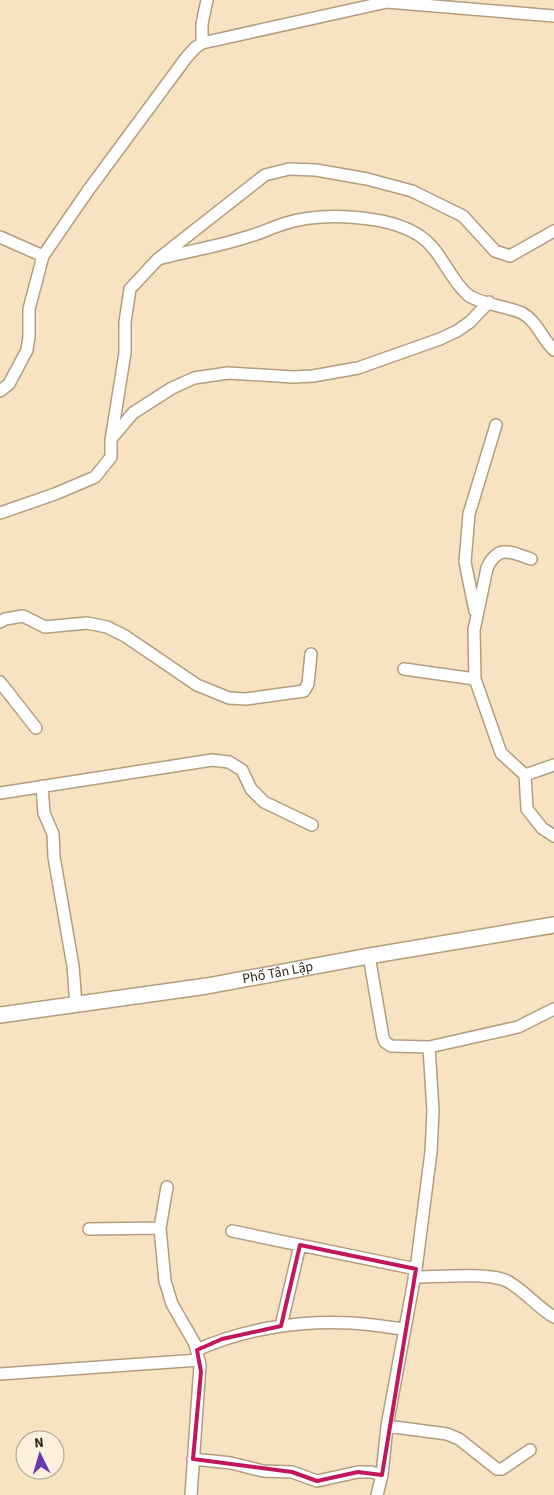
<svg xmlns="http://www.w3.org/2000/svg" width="554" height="1495" font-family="'Source Sans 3',sans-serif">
<rect width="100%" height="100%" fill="#f7e2c2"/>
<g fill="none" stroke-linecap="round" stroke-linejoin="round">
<defs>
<path id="minor" d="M202 43V24L207 0
M0 237 43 256
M162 258C190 251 219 246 247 237 259 234 271 228 283 224 320 212 387 214 420 236 442 251 449 279 468 295 480 304 506 306 522 313 537 321 542 339 554 350
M0 391 9 384 27 350 29 337V309L43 256 87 192 186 58 195 48 202 43 387 2 554 16
M111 439 133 413 172 388 194 378 228 373 293 377 313 376 358 368 440 339 457 331 470 322 489 302
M0 513 55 494 95 477 111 457V440L125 353V322L130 289 158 259 265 175 289 169 316 170 367 179 412 191 463 216 495 251 510 256 554 231
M531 559C511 552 498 544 487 568L474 630 475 679 501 753 525 775 527 809 542 828 554 836
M475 611 465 562 469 514 496 425
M0 622 5 619 23 616 45 627 87 623 107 627 125 636 197 685 229 698 246 699 304 691 308 684 311 654
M404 669 475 679
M0 682 36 728
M525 775 554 765
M42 786 44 813 53 834 54 857 73 966 76 1005
M0 793 212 760 229 762 242 770 251 789 264 802 312 825
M369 956 383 1037 385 1042 391 1046 429 1047 518 1027 554 1009
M167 1187 160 1228 165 1281 172 1304 195 1344 200 1365 191 1495
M89 1229 160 1228
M232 1231 416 1269
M414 1277C437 1277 489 1272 507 1281 524 1290 537 1307 554 1317
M281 1326 300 1245
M197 1350C243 1329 300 1320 351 1323 369 1324 387 1327 404 1329
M0 1374 199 1360
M387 1426 447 1434 459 1439 497 1469H502L530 1450
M193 1459 231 1463 263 1471 292 1472 317 1481 358 1472H371L382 1475
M377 1495 382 1475 387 1426 416 1269 431 1152 433 1111 429 1047"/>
<g id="major">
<path id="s1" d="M0 1015 207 986 369 956 554 925"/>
</g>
</defs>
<use href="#minor" stroke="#b29e7f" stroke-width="14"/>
<use href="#major" stroke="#b29e7f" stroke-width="18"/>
<use href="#minor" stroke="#fff" stroke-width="11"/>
<use href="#major" stroke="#fff" stroke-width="15"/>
</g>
<path fill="none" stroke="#c2185b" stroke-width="4" stroke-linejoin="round" d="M300 1245 416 1269 382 1475 358 1472 317 1481 292 1472 193 1459 201 1372 197 1350 222 1339 281 1326Z"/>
<g text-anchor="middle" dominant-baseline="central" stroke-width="4" stroke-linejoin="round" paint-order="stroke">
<g font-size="14" fill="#2f271b" stroke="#fdf1dd">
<text stroke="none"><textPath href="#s1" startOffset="281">Phố Tân Lập</textPath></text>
</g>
</g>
<g transform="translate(40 1455) rotate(355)"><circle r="24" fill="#fdf1dd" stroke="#aba08f"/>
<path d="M0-4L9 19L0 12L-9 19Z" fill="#6838af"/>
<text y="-8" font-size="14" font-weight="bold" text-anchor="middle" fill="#2f271b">N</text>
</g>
</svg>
